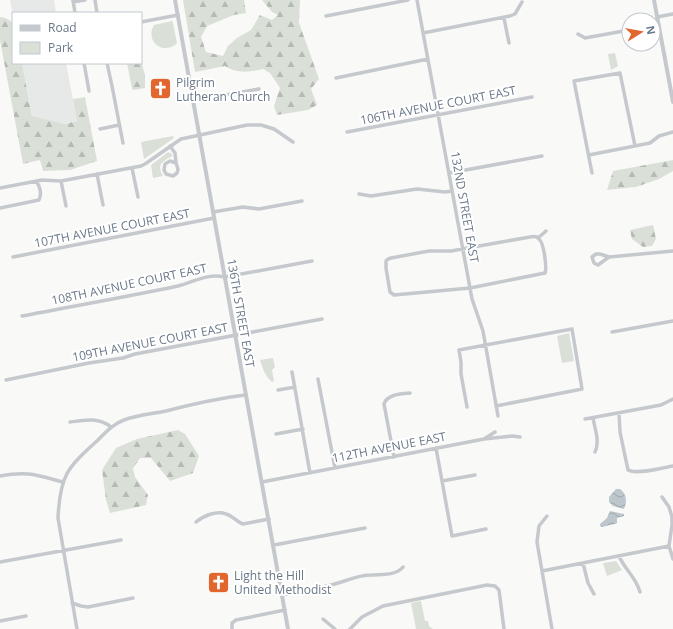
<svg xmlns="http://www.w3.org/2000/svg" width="673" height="629" font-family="'Open Sans',sans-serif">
<defs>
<pattern id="forest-firs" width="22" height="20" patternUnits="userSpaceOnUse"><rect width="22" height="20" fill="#dae0d8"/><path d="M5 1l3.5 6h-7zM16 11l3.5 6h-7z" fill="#b5bab5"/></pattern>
<pattern id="water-waves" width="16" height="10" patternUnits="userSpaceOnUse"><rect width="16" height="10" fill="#bdc6cc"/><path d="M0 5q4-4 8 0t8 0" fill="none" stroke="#9ea6ab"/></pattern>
</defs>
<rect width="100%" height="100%" fill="#f9f9f7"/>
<path fill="#e7e8e8" d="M10 0H54L56 13H13V16Z
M22 63H66L77 121 35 129Z"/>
<path fill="#dae0d8" d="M172 21 173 23 177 43C165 56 144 42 154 25Z
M615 53 618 66 611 70 608 54Z
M173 136 174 138 144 159 141 142Z
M168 152 172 154V156C163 162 156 163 163 176L153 178 151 165Z
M569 333 574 361 562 363 557 336Z
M273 358 275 367 272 370 274 381 272 382C265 376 263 369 260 360Z
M616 561 622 570 607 576 603 563Z
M421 601 425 621H428L429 626 433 629H416L411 603Z"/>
<path fill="url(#forest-firs)" d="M183 0H244L246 13 234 15 207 26 201 37 206 52 223 56 228 46 237 38 251 30 260 15 272 20 278 15 272 12 262 0H300L299 23 319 79 311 89 317 105 308 110 277 115 274 106 280 88 270 73 263 69C250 72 237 74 225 66L195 72Z
M0 17 5 18 13 22V63H22L32 116 64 124 77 121 73 99 85 97 97 161 70 170 43 171 40 160 23 164 0 40Z
M141 61 145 75V88L134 90 132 89 127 63H141Z
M673 160V171L659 179 636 187 607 190 613 171Z
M653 225 656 239 652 246 643 247 632 239 630 230Z
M178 430 185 434 199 456 193 473 170 481 151 458H140L133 468 135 477 148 495 146 505 110 513 106 500 102 470 116 448 137 439Z"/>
<path fill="url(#water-waves)" d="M616 489H620C627 494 627 502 624 509L613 506 609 502V497Z
M610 511 624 514V516L617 518V523L615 524 601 527 600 524 607 518Z"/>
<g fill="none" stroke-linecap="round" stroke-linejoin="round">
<path stroke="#c5c8cc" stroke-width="3.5" d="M73 0 75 13
M95 0 97 13
M417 0 472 299 483 331 498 416
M73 2 85 0
M326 16 408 0
M657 17 673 14
M504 18 509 43
M141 22 178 15
M653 26 659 25
M423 33 510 16 515 14 522 2
M578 34 585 38 629 30
M84 63 89 91
M107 63 112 86 123 143
M336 78 428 59
M192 101 259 89
M100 129 119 125
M347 132 532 97
M170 146 175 153 176 163 170 161 165 164 164 170 166 174 173 176 177 173 178 169 176 163
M589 155 650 143 659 136 673 132
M132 168 138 197
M449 173 542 156
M592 173 574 81 620 73 635 146
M97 174 103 205
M61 181 66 206
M0 188 42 180 61 181 141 166 145 164 181 139 247 125H261L274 129 293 142
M359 194 371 196 417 189 445 192 452 191
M0 208 39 200C42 194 40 186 36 181
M213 212 243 207 259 209 302 201
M530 237C534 236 537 236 539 239 544 243 547 268 545 273L470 288 394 295 390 292 386 268V261L388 259 391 258 429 251H451Z
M538 238 546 231
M13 257 214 218
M609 257 598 265 594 263 592 257 596 254H600L609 257 673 251
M22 316C74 306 126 297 178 286 194 282 207 273 225 277L312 261
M612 332 673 321
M292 372 310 473
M318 379 335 468
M6 380 89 363 123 358 135 354 322 319
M278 390 295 387
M467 407 461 374V362L459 350 572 329 582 389 496 406
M619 413 620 432 628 470C637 475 662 468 673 466
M593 418C595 429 600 442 595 452
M585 419 661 405 673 399
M70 422C84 420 99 417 111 427
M276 434 303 429
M484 439 495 432
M436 448 452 536 486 529
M394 457 384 404C387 394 402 394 410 393
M0 476C28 471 36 475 63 482
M442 481 475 475
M262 482 484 439 512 436 520 437
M662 497 669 507 672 517V525L669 546 673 559
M547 516 539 526 537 542 552 629
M196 522C203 516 217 510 226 514 233 516 237 522 243 524L269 519
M274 545 365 528
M619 556C625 570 636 577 640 592
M0 562 121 540
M583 563 588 583 594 594
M542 571 669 546
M282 595C299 592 315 589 331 585 345 582 356 575 371 575 381 574 396 576 403 567
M72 603 81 606 88 607 133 598
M323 619 335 629
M0 621 26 616
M77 629 58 518C60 475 67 468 98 440 106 432 113 424 124 420 137 415 152 414 166 411 193 404 219 398 246 395
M232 629V623L236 620 285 610
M350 629 362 617 383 606 487 585 495 586 499 590 504 629"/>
<path stroke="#c5c8cc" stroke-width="4" d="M175 0 288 629
M654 0 673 102"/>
</g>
<defs>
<symbol id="church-square" viewBox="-11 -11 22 22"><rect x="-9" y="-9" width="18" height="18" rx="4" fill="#e1672f" stroke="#fff"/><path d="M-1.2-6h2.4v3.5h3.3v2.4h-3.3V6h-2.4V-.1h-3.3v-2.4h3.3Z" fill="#fff"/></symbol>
</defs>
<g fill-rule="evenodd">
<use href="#church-square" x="148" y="76" width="25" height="25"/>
<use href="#church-square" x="206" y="570" width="25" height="25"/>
</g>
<g text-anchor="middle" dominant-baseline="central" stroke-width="4" stroke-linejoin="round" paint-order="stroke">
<g font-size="12" fill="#697787" stroke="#fff" text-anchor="start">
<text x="176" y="82">Pilgrim<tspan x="176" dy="14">Lutheran Church</tspan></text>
<text x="234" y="575">Light the Hill<tspan x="234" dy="14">United Methodist</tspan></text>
</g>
<g font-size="12" fill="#697787" stroke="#fff">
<text transform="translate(438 105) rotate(-11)">106TH AVENUE COURT EAST</text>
<text transform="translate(465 207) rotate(80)">132ND STREET EAST</text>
<text transform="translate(112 228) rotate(-11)">107TH AVENUE COURT EAST</text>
<text transform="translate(129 284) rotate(-12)">108TH AVENUE COURT EAST</text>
<text transform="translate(241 313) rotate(80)">136TH STREET EAST</text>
<text transform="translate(150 342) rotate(-11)">109TH AVENUE COURT EAST</text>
<text transform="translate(389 447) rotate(-11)">112TH AVENUE EAST</text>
</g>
</g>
<rect x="12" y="12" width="130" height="52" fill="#ffffff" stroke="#c3c9cf"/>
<rect x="20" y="25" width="20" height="6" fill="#c5c8cc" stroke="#c3c9cf"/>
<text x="48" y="32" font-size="12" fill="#697787">Road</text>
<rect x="20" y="42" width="20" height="12" fill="#dae0d8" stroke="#c3c9cf"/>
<text x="48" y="52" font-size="12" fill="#697787">Park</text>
<g transform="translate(641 32) rotate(79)"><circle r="19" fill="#ffffff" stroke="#c3c9cf"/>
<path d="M0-3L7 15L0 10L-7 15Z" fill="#e1672f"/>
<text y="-6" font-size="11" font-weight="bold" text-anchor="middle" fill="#697787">N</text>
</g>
</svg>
